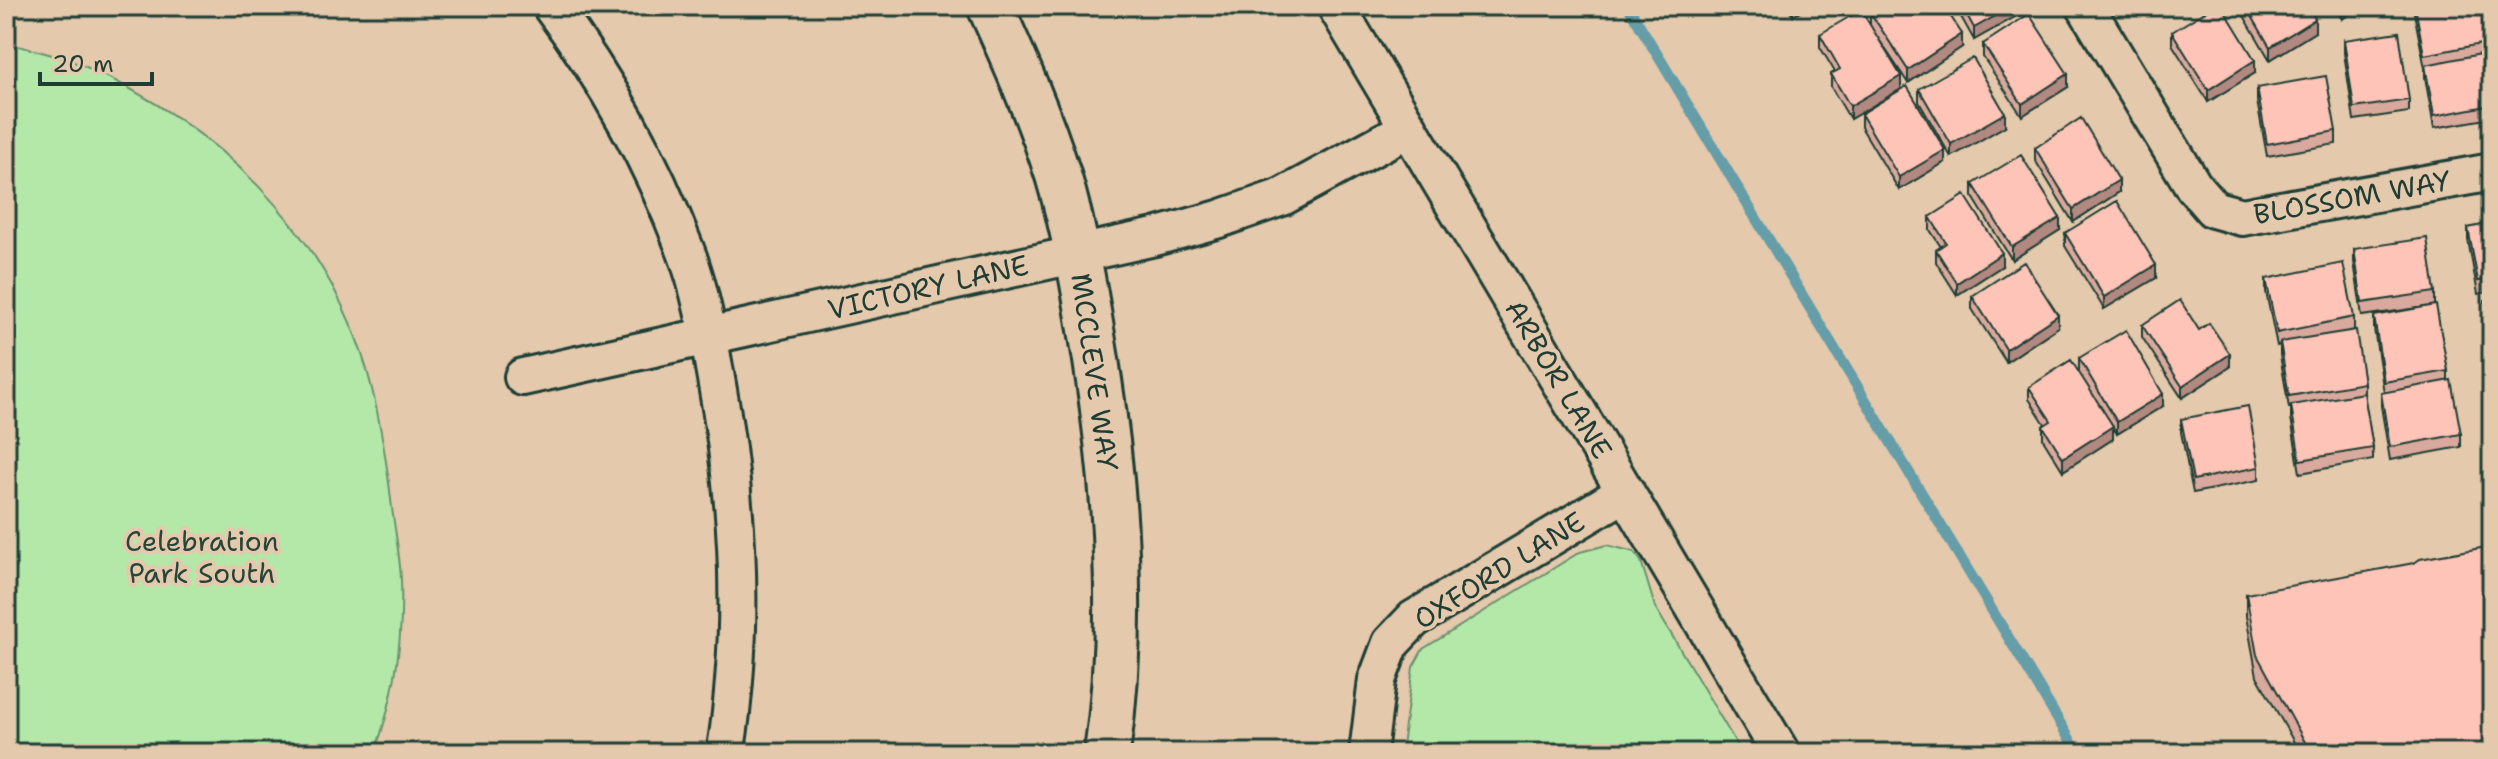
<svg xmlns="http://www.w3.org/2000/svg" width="2498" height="759" font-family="'Shantell Sans',sans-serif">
<rect width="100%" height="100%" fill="#e4c9ac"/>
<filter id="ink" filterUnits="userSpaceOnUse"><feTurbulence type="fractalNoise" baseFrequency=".0125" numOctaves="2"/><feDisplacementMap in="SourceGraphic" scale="16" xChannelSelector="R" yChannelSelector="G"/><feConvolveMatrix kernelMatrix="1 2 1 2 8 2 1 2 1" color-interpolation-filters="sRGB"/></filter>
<g filter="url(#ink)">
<path fill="#b4e8a9" stroke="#6a926e" stroke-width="2" d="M6 43C31 49 58 55 82 65 215 124 325 228 367 370 379 413 387 463 392 508 395 532 400 556 401 580 403 638 395 699 374 753H6Z
M1607 545 1634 552 1641 561 1655 607 1742 753H1401L1413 667 1423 649 1580 552Z"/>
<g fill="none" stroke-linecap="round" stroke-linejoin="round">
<path stroke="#659da8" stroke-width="11" d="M1628 6 2078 753"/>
<defs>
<path id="street" d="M551 6C607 80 652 162 685 249 700 287 708 333 715 373 734 475 743 577 734 681 732 705 730 729 725 753
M1336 6 1781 753
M2085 6 2194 187 2213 209 2242 217 2492 172
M523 377 1155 237 1219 219 1282 197 1409 128
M1368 753 1377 680 1391 643 1414 619 1626 492"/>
<path id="secondary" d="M990 6C1015 61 1040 117 1058 175 1076 235 1086 298 1096 360 1116 489 1126 623 1107 753"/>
</defs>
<use href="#street" stroke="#1f3d34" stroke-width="42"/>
<use href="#secondary" stroke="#1f3d34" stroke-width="50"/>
<use href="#street" stroke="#e4c9ac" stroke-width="36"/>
<use href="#secondary" stroke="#e4c9ac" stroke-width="44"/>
</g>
<path fill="#daa99d" stroke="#1f3d34" stroke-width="2" d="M1786 6H1810L1793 16Z
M1955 6H2022V13L1974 40Z
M2240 6H2308L2315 32 2270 60 2240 9Z
M2333 6H2363L2342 19Z
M2414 6H2487L2492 31V118L2434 128 2425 77V68L2414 13Z
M1870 12 1962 47 1908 83 1878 38 1901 89 1850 119 1831 87V74L1835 72 1820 47V34L1870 24Z
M2172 32 2255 73 2208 102 2172 44Z
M2344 40 2409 100V112L2354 120 2344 53Z
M1983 44 2068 87 2022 116 1983 57Z
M2257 88 2336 131V144L2267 156 2257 101Z
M1919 89 2005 126 1951 157 1919 102Z
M1861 114 1945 162 1899 190 1861 127Z
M2035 148 2119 192 2073 222 2035 160Z
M1973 184 2060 230 2012 260 1973 197Z
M1930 217 2002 266 1957 295 1936 262V250L1941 247 1930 230Z
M2492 223V291L2478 294 2468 240V228Z
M2065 233 2156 278 2104 309 2065 246Z
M2354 249 2435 292V305L2448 371V380L2461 434V447L2390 460 2381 406V393H2384L2374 329V316L2433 306 2362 316 2354 262Z
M2266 279 2354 317V330L2364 383V396L2373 448V460L2300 473 2291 418V408H2289L2280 355V345L2277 346 2266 292Z
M1972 296 2058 327 2006 362 1972 309Z
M2492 299V346L2485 313V300Z
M2142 325 2199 330 2230 367 2182 398 2142 337Z
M2079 358 2163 406 2117 434 2113 427V439L2063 471 2043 439V426L2045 424 2029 399V387L2079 371Z
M2181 419 2259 467V480L2193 493 2181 432Z
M2246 594 2492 753H2300L2257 676 2246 616Z"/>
<path fill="#b28980" stroke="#1f3d34" stroke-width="2" d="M1793 6H1810L1793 16Z
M2013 6H2022V13L1974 40V28Z
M2343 6H2363L2342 19Z
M2315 19V32L2270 60V47Z
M1962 34V47L1908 83V70Z
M2255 60V73L2208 102V90Z
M2068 74V87L2022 116V104Z
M1901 76V89L1850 119V106Z
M2005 113V126L1951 157V144Z
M1945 150V162L1899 190V177Z
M2119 180V192L2073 222V209Z
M2060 218V230L2012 260V247Z
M2002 253V266L1957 295V283Z
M2156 265V278L2104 309V297Z
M2058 315V327L2006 362V349Z
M2230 354V367L2182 398V386Z
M2163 394V406L2117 434V422Z
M2113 426V439L2063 471V458Z"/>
<path fill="#fec4b7" stroke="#1f3d34" stroke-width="2" d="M1879 6H1944L1962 34 1908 70 1870 12Z
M1962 6H2013L1974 28Z
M2214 6H2222L2255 60 2208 90 2172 32Z
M2246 6H2308L2315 19 2270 47Z
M2415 6H2487L2492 31V42L2424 55Z
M1861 10 1901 76 1850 106 1831 74 1840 69 1820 34Z
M2029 14 2068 74 2022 104 1983 44Z
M2399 32 2409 100 2354 108 2344 40Z
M2491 52 2492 105 2434 116 2425 65Z
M1973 58 2005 113 1951 144 1919 89Z
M2326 76 2336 131 2267 144 2257 88Z
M1907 86 1945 150 1899 177 1861 114Z
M2081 118 2119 180 2073 209 2035 148Z
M2021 155 2060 218 2012 247 1973 184Z
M1965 195 2002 253 1957 283 1936 250 1946 243 1930 217Z
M2117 201 2156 265 2104 297 2065 233Z
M2492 223V279L2478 281 2468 228Z
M2427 238 2435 292 2362 303 2354 249Z
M2024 262 2058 315 2006 349 1972 296Z
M2343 263 2354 317 2277 333 2266 279Z
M2492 299V333L2485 300Z
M2180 300 2199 330 2209 323 2230 354 2182 386 2142 325Z
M2436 305 2448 371 2384 382 2374 316Z
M2126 330 2163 394 2117 422 2079 358Z
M2356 330 2364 383 2289 396 2280 342Z
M2071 360 2113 426 2063 458 2043 426 2051 421 2029 387Z
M2451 380 2461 434 2390 447 2381 393Z
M2364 393 2373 448 2300 460 2291 405Z
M2248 406 2259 467 2193 480 2181 419Z
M2492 546V753H2311L2257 655 2246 594 2414 563 2420 559Z"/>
</g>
<g text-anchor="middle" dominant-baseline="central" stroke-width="8" stroke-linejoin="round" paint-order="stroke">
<g font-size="28" fill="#1f3d34" stroke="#e4c9ac">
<text transform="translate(2352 197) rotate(-10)">BLOSSOM WAY</text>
<text transform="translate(928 287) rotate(-13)">VICTORY LANE</text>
<text transform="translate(1095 372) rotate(82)">MCCLEVE WAY</text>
<text transform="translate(1559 379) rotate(59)">ARBOR LANE</text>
<text transform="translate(1499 570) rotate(-32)">OXFORD LANE</text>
</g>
<g font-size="28" fill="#26463a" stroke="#e4c9ac">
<text x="202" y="541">Celebration<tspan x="202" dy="32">Park South</tspan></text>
</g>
</g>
<rect width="2498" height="759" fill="none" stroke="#e4c9ac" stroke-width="32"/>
<rect x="16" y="16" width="2466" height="727" fill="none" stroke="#1f3d34" stroke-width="3" filter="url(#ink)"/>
<path d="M40 72v12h112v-12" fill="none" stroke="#1f3d34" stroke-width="4"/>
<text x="52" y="72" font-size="24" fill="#1f3d34" stroke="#e4c9ac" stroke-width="6" paint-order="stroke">20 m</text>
</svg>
